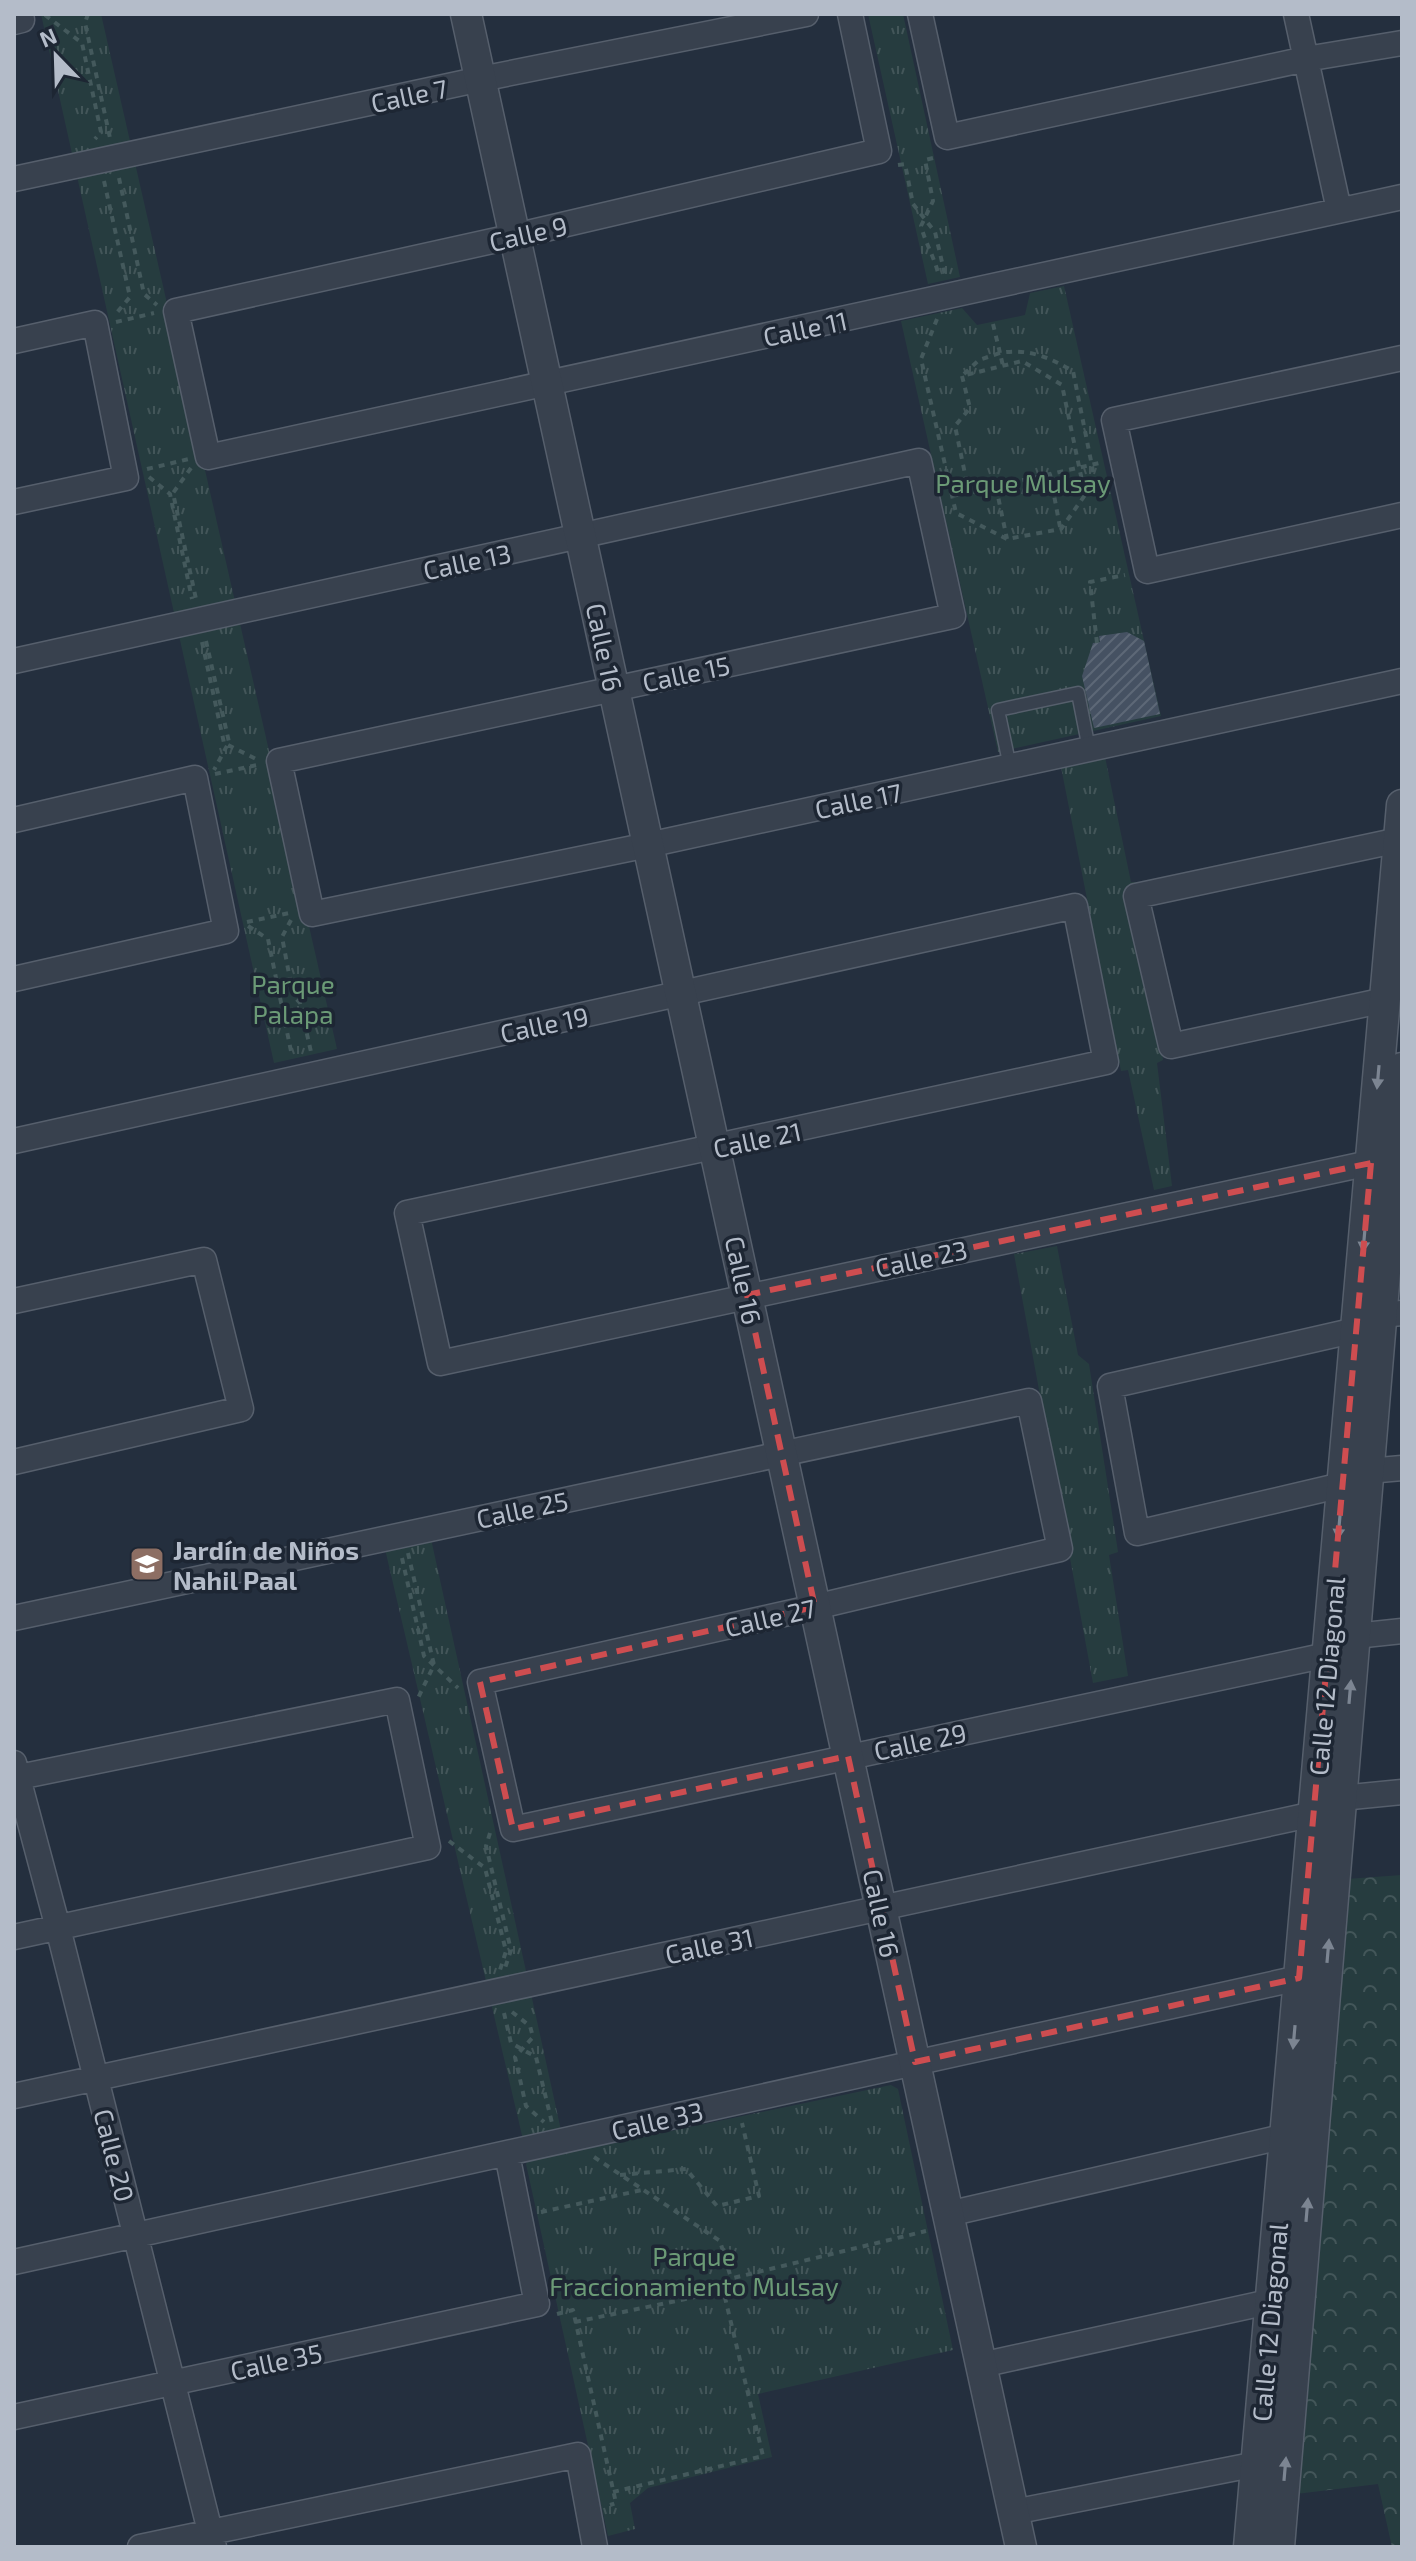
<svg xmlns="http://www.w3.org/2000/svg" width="1416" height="2561" font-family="'Exo 2',sans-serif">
<defs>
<pattern id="forest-crowns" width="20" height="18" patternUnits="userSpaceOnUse" patternTransform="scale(2)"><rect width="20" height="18" fill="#263c3f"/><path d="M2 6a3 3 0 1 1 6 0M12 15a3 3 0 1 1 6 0" fill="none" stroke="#435659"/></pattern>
<pattern id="park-tufts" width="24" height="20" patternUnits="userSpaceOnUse" patternTransform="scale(2)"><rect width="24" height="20" fill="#263c3f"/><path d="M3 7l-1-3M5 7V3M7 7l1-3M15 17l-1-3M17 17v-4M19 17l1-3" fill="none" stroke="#435659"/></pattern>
<pattern id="building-hatch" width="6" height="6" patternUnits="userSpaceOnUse" patternTransform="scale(2)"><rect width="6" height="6" fill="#455162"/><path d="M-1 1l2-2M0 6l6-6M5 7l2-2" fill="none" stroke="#5d6877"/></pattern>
</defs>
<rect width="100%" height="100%" fill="#242f3e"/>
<path fill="url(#forest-crowns)" d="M1402 1875V2547H1392L1378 2484 1296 2494 1347 1879Z"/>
<path fill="url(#park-tufts)" d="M41 14H101L337 1049 274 1063Z
M868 14H903L960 277 928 284Z
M1064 286 1161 716 998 752 901 321 962 308 977 325 1025 315 1030 293Z
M1105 757 1131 882H1137L1163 1060 1157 1063 1172 1186 1154 1190 1128 1070 1121 1071 1061 767Z
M1057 1246 1078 1355 1089 1364 1118 1552 1109 1555 1128 1676 1093 1683 1014 1254Z
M431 1539 566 2153 891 2085 898 2089 953 2350 758 2394 772 2457 648 2488 630 2503 635 2529 608 2536 526 2164 528 2161 385 1549Z"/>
<path fill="url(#building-hatch)" d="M1127 632 1144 641 1160 714 1094 728 1082 676 1093 643 1100 642 1099 636Z"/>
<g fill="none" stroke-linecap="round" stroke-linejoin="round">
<defs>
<path id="service" d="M1010 767 998 710 1078 693 1089 749"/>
<path id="minor" d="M850 14 879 151 515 236 176 311 208 457 1402 197
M920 14 947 137 1306 59 1402 43
M1296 14 1339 210
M14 22 22 20 21 14
M14 179 481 79 806 14
M14 341 95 323 126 478 14 502
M1402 358 1114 420 1147 571 1402 515
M14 661 919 461 953 616 279 761 312 914 648 845 1402 681
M14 820 195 778 226 931 14 979
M1385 1000 1171 1046 1136 896 1399 840
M14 1141 1075 906 1106 1062 407 1213 440 1363 1388 1159
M14 1301 204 1260 241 1409 14 1462
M1381 1315 1402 1313
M1368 1471 1402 1468
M1342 1485 1137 1533 1110 1386 1356 1330
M14 1618 1029 1401 1060 1549 815 1607 480 1682 513 1829 1327 1655
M1355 1636 1402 1631
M14 1763 58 1928 214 2547
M14 1778 397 1700 428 1847 14 1937
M14 2096 1314 1814 1341 1798 1402 1792
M948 2214 1286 2136
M14 2262 1299 1978
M981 2365 1287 2298
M14 2417 537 2304 507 2154
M1013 2512 1257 2464
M140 2547 578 2455 595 2547"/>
<path id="tertiary" d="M466 14 1021 2547
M1249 2547 1402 805
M1279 2547 1402 1068"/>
</defs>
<use href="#service" stroke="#565f6c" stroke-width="15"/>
<use href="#minor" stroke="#565f6c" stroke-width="27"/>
<use href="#tertiary" stroke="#565f6c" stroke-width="33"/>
<path stroke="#44595c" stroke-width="4" stroke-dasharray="6 6" stroke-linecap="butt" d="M88 14 85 23 110 138
M45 15 82 43 101 132 95 139
M933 158 925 160 933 201 921 226C926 245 935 258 939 277
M898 165 905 164 913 204 935 232 945 275
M119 178 144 294 157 305
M104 181 130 297 114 316
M937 319 921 359 956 513 1007 539 1061 529 1085 495 1062 385 1022 361 962 376
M116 322 154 313
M993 324 1000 353C1028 348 1048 357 1073 371L1095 481 1085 495
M964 374 979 360 1000 353 1003 366
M962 376 970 408 955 426 969 493
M191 468 173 493 196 599
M147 469 189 459
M1050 474 1060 527
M149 477 170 494 192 599
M996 487 1007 539
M952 496 1104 462
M206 641 229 742 214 770
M202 642 224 743 260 761
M1097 643 1090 582 1125 575
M215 774 257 765
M291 920 282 937 293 995 300 1003 311 1052
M247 922 289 913
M248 926 268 939 292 1056
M408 1553 434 1665 418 1698
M402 1558 424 1656 458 1688
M490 1833 486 1846 511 1950 505 1968
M449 1841 485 1868 506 1951 500 1970
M512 2012 530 2026 533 2037 515 2057 526 2106 544 2122
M504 2013 511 2043 536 2057 552 2123
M594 2157 720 2241 731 2278
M620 2175 686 2169 717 2206 759 2196 742 2123
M541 2212 642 2190
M557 2314 573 2310 616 2503 610 2505
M575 2322 724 2291
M613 2492 763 2456 721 2281 926 2231"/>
<use href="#service" stroke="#38414e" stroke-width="12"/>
<use href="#minor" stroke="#38414e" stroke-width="24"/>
<use href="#tertiary" stroke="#38414e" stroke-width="30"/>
</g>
<defs><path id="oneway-solid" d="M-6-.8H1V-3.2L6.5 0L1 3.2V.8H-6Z" transform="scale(2)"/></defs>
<g fill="#7c8592">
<use href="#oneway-solid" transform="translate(1378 1077) rotate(95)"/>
<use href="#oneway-solid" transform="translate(1364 1240) rotate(95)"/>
<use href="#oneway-solid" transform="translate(1339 1527) rotate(95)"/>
<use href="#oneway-solid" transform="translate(1350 1692) rotate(-85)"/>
<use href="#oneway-solid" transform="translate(1328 1951) rotate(-85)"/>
<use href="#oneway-solid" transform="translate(1294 2037) rotate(95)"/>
<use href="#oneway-solid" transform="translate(1307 2210) rotate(-85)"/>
<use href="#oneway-solid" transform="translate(1285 2469) rotate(-85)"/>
</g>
<path fill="none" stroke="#ce4d50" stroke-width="6" stroke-dasharray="16 10" stroke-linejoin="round" d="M1371 1163 1299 1978 915 2062 848 1756 513 1829 480 1682 815 1607 747 1295Z"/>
<defs>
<symbol id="school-square" viewBox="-11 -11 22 22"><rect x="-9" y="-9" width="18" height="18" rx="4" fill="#8d6e63" stroke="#1d2633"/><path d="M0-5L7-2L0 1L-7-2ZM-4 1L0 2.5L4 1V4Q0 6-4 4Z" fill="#fff"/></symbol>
</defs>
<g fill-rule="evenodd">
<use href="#school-square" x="127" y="1544" width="40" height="40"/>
</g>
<g text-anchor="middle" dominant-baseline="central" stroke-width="7" stroke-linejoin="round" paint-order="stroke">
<g font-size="26" fill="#b4bcc9" stroke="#1d2633">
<text transform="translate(409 95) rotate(-12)">Calle 7</text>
<text transform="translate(528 233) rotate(-13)">Calle 9</text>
<text transform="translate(805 328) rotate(-12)">Calle 11</text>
<text transform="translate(467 561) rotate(-12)">Calle 13</text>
<text transform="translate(605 647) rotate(78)">Calle 16</text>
<text transform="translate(686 673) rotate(-12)">Calle 15</text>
<text transform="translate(858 800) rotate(-12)">Calle 17</text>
<text transform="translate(544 1024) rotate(-12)">Calle 19</text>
<text transform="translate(757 1139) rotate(-12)">Calle 21</text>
<text transform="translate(921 1258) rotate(-12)">Calle 23</text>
<text transform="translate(744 1280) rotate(78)">Calle 16</text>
<text transform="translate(522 1509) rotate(-12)">Calle 25</text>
<text transform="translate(770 1617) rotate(-13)">Calle 27</text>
<text transform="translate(1326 1676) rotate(-85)">Calle 12 Diagonal</text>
<text transform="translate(920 1741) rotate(-12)">Calle 29</text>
<text transform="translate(882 1913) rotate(78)">Calle 16</text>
<text transform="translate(709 1945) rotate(-12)">Calle 31</text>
<text transform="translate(657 2120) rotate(-13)">Calle 33</text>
<text transform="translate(115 2155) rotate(76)">Calle 20</text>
<text transform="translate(1269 2322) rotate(-85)">Calle 12 Diagonal</text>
<text transform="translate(276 2361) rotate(-12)">Calle 35</text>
</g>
<g font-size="26" fill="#6b9a76" stroke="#1d2633">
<text x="1023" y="482">Parque Mulsay</text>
<text x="293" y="983">Parque<tspan x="293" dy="30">Palapa</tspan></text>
<text x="694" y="2255">Parque<tspan x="694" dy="30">Fraccionamiento Mulsay</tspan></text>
</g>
<g font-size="26" font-weight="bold" fill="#b4bcc9" stroke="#1d2633" text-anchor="start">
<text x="173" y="1549">Jardín de Niños<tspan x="173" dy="30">Nahil Paal</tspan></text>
</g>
</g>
<rect width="1416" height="2561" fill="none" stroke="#b4bcc9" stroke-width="32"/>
<g transform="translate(56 56) rotate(337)" stroke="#1d2633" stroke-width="6" paint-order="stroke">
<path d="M0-6L14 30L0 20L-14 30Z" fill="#b4bcc9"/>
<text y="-12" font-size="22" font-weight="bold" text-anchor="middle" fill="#b4bcc9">N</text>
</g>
</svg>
